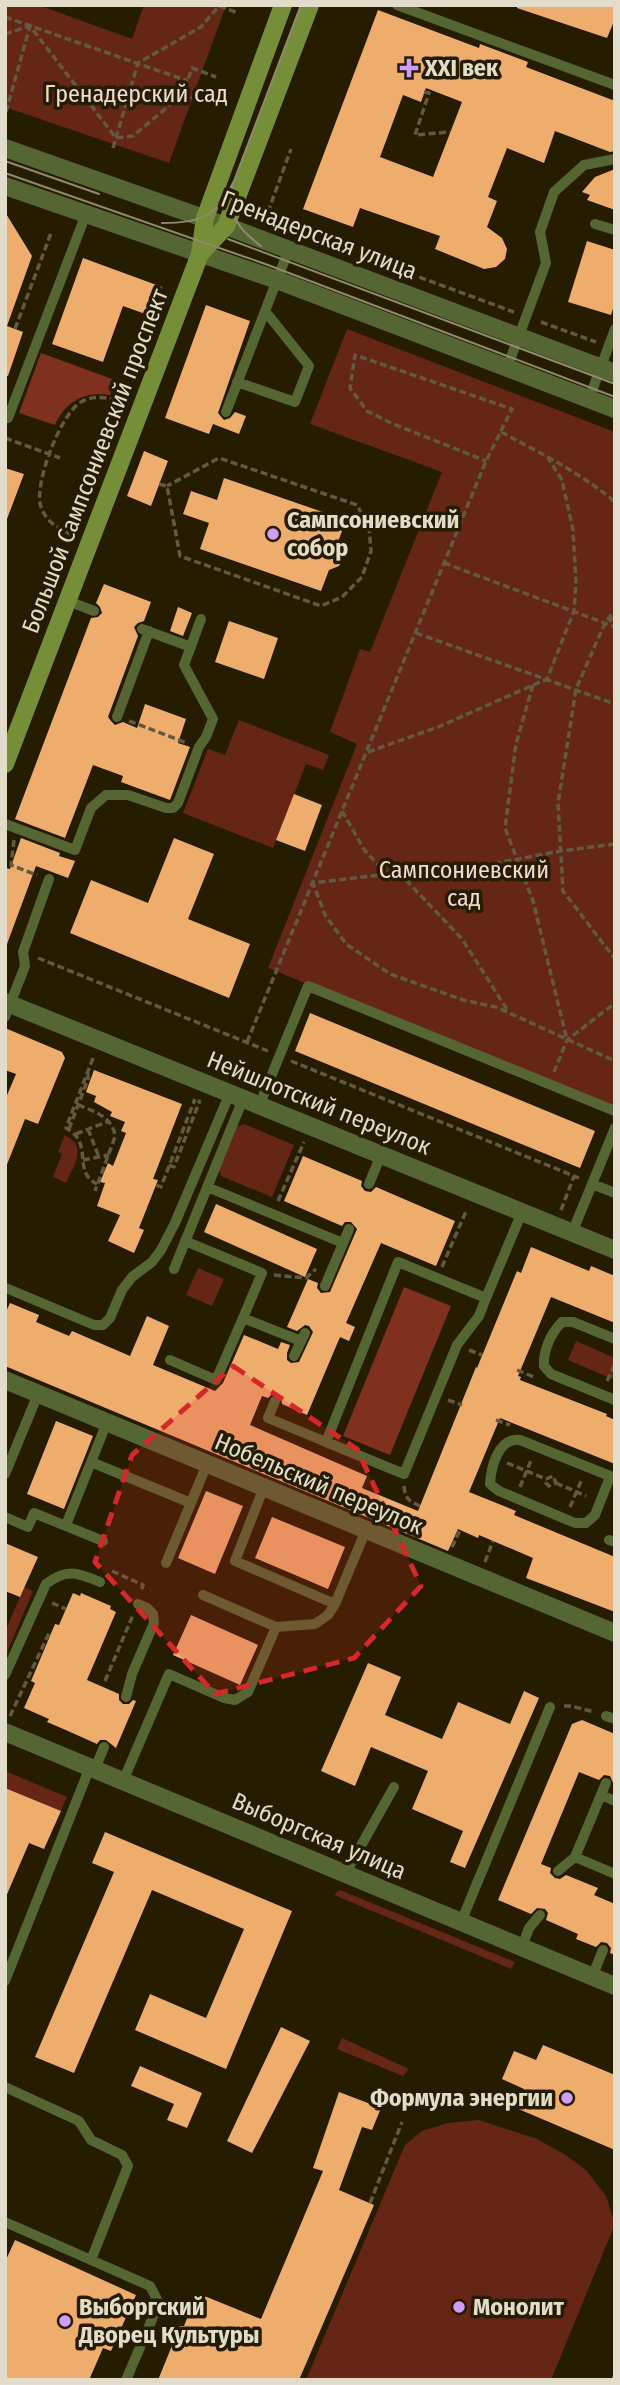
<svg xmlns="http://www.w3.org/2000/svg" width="620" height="2385" font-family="'Fira Sans Condensed',sans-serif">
<rect width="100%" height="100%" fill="#261d00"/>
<path fill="#652616" d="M5 5H38L132 39 144 5H226L169 163 5 107Z
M347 329 615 432V1108L268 968 357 744 330 732 360 649 370 652 442 472 310 424Z
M239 720 329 755 323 770 306 764 273 848 183 813 208 749 225 755Z
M244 1124 294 1145 272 1197 221 1176 219 1170 237 1127Z
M65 1135 75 1142C82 1159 72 1168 66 1183L53 1177 62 1154 58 1152Z
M198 1268 224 1279 212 1306 186 1295Z
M576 1341 615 1358V1380L568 1360Z
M24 1587 33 1591 5 1657V1632Z
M5 1771 67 1797 61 1811 5 1788Z
M340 1890 515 1962 511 1969 334 1895Z
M342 2038 409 2069 403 2076 337 2049Z
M479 2120 537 2139 564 2154 586 2170 606 2196 615 2224 551 2380H306L405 2145 422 2131 448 2123Z"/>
<path fill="#7f311e" d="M41 353 115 380 110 395C84 391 66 401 55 425L19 413Z
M404 1287 451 1306 390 1455 343 1436Z"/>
<path fill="#efad6d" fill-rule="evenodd" d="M517 5H615V19L607 38 517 8Z
M378 10 479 48 480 44 528 62 526 67 615 101V151L610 152 555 131 544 163 507 148 488 197 497 201 487 227 502 238 507 249 505 259 496 267 484 269 435 249 440 236 360 208 353 227 303 209ZM426 88 462 102 433 177 380 157 403 95 421 102Z
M615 169V210L587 200 590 195 582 192 595 177Z
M5 212 32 256 7 326 23 332 8 376 5 375Z
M587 241 615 250V302L611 315 568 302Z
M83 258 162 287 151 316 123 306 103 362 52 344Z
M206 305 250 321 218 413 224 420 230 418 235 412 246 416 239 434 213 424 209 434 165 418Z
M144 451 168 461 151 506 127 496Z
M5 468 24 474 7 519H5Z
M224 478 346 520 338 542 344 553 343 560 339 566 329 570 321 591 200 549 209 523 183 514 187 503 191 491 217 500Z
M104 584 151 602 144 621 138 623 134 627 138 636 108 717 111 721 115 725 123 722 137 728 145 704 186 719 178 743 190 747 170 800 121 782 123 776 93 765 65 838 15 819 91 618 98 617 102 613 100 607 96 603Z
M178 607 192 613 183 636 170 631Z
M229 621 278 638 264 679 215 662Z
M294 794 322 805 305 851 276 840Z
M21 838 60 853 59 856 75 861 68 878 36 866 7 944 5 868 10 869Z
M174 838 214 854 188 919 250 944 229 998 70 933 91 880 148 903Z
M310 1013 595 1131 580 1168 295 1051Z
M5 1028 62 1052 65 1058 38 1124 25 1119 6 1167 5 1100 16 1074 5 1070Z
M94 1070 182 1104 153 1179 158 1180 139 1228 144 1230 134 1253 108 1241 120 1215 97 1206 105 1183 100 1182 108 1163 113 1166 126 1133 121 1131 125 1122 110 1116 112 1112 94 1102 96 1096 86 1092Z
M303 1156 362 1181 361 1186 365 1191 371 1192 376 1187 455 1221 436 1266 381 1243 346 1323 355 1327 349 1341 340 1337 307 1415 282 1404 281 1396 273 1393 268 1398 262 1396 250 1425 367 1476 362 1488 418 1511 476 1367 477 1368 517 1271 521 1273 531 1247 589 1271 591 1266 615 1276V1323L551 1297 518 1376 521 1377 520 1380 607 1414 606 1416 615 1420V1464L500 1418 469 1492 516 1511 514 1515 615 1557V1612L526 1578 533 1558 479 1535 478 1538 458 1529 448 1551 5 1366V1314L10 1303 39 1315 36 1322 69 1336 72 1331 130 1356 147 1316 169 1326 153 1365 215 1391 223 1383 244 1335 278 1349 281 1342 290 1345 287 1353V1360L291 1363 299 1362 313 1332 309 1326 305 1325 297 1331 287 1327 308 1279 318 1283 317 1288 321 1293 330 1292 357 1229 351 1222H345L342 1226 284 1201Z
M216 1204 317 1249 305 1277 204 1232Z
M56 1421 93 1436 64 1509 27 1494Z
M206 1491 243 1506 215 1574 178 1558Z
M272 1517 345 1547 328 1589 255 1558Z
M5 1543 38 1557 20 1597 5 1591Z
M73 1593 80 1596 81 1593 111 1606 110 1609 116 1612 87 1680 119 1694V1700L123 1704H129L133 1700 136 1701 116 1748 106 1740H100L97 1744 68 1731 47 1722 49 1719 24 1708 35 1683 31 1681 55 1624 59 1625Z
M191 1615 258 1645 240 1685 173 1655Z
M368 1663 401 1677 385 1715 442 1739 458 1702 510 1724 524 1691 539 1698 465 1868 450 1862 463 1831 412 1809 428 1771 371 1747 355 1786 321 1771Z
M582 1720 615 1734V1787L610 1776 604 1775 599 1780 579 1772 541 1864 551 1868 550 1873 555 1878 560 1879 566 1875 598 1888 594 1895 615 1904V1955L610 1953 611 1948 607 1943 601 1942 596 1947 576 1939 578 1934 546 1920 548 1913 545 1909 537 1908 531 1914 498 1900 572 1724Z
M5 1788 61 1811 44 1849 29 1843 5 1899Z
M105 1832 292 1911 226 2069 135 2030 150 1994 206 2018 244 1929 152 1890 74 2073 35 2057 114 1872 92 1863Z
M281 2027 310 2041 252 2153 227 2141Z
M543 2045 615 2075V2150L516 2108 524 2089 502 2079 514 2051 536 2060Z
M140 2066 202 2093 187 2128 167 2120 174 2104 131 2086Z
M339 2092 381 2108 372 2130 362 2127 339 2190 374 2205 299 2380H158L180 2326H184L197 2293 261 2319 323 2171 313 2168Z
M15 2240 136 2295 111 2351 103 2348 89 2380H5V2262Z"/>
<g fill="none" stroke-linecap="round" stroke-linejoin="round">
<path stroke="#625a40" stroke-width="3.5" stroke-dasharray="7 3.5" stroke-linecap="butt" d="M5 17 188 81
M5 34 30 26 116 138 133 136 183 94
M424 92 429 93 415 135 450 132
M207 103 183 94 192 68 216 77
M6 112 30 26
M113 148 138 63 201 27 219 6 238 13
M267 221 265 220 291 149
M370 259 514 312
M541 322 596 342
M15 329 51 233
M501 432C540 453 581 473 615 502
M5 438 60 458
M159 484 167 486 180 556 321 606 342 597 362 577 371 551 369 528 357 505 219 458 167 486
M72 535C58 528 46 522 41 507 33 485 61 413 81 402 93 395 105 397 118 401
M444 563 615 627
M615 618 605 623 576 689 558 803 563 891 615 959
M607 620 615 611
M416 633 615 704
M533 685 516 744 505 828 533 901 567 1040
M129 721 187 743
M368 752 438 727 547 679 574 611 576 583 573 530 562 480 548 458
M342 811 365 851 387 874
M14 840 11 865 37 875
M615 844 561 851 406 880 387 874 313 883 325 915 346 944 390 974 463 1000 496 1007 615 1061
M406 880 462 939 508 1011
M38 958 268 1051
M247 1042 486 461 512 409 355 355 350 388 367 411 391 423 486 461
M93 1058 66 1128C95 1144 71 1171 97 1184
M291 1061 579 1178
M554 1072 567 1040 615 1003
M78 1105C94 1111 114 1118 115 1137L95 1191
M69 1129 88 1079V1072
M88 1129 99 1157
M76 1134 109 1121
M83 1160 109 1155
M169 1165 174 1167 200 1100
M156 1185 161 1187 195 1099
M278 1201 304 1142
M561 1210 574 1176
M442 1267 467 1209
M274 1275 306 1278 316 1269
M469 1350 482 1355
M517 1370 534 1377
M607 1381 615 1364
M448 1400 462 1405
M496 1420 510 1425
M507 1463 546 1479 553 1476 556 1483 549 1486 546 1483V1479
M556 1483 586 1496
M404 1486C405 1499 409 1501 420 1506
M520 1487 532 1458
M570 1507 582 1479
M452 1547 460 1530
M485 1562 493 1541
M112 1571 143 1585 141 1592
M52 1603 66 1609
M105 1681 133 1615
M564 1706H571L594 1712
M10 1716 50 1631
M370 2203 402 2122"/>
<path stroke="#566632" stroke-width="10" d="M397 5 615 85
M595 224 615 230
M507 368 546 263 540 232 554 192 584 165 615 159
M237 382 295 402 309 366 265 311
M589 399 615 329
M226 412 289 249
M8 418 86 214
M68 601 94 611
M142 629 191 647
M117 717 149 631
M5 824 75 850 91 808 106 795H128L166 808H173L178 803 199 747 206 737 213 719 184 665 201 619
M5 1017 25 966 23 952 49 879
M259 1106 308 986 615 1111
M369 1184 381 1155
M592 1184 615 1193
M207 1187 343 1243
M572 1233 615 1128
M185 1241 262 1273 243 1318 301 1341
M174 1269 243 1099
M325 1286 349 1229
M6 1288 94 1325H103L110 1318 122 1290 132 1277 152 1262 161 1250 175 1223 230 1093
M486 1298 479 1316 457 1345 404 1474 326 1442 398 1262 486 1298 522 1212
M615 1339 573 1322H562C551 1333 543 1350 544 1366L551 1374 615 1400
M294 1356 305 1333
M170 1360 216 1380 243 1318
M275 1401 268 1418 326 1442
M91 1462 191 1503 207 1464
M5 1474 38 1394
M610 1477 595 1515 586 1523H575L499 1491 490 1484C491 1466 499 1437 520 1440L615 1478
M264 1487 235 1561 335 1604
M5 1517 28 1527 34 1513 103 1541
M66 1525 107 1422
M609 1540 615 1542
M166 1563 191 1503
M203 1595 276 1627 315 1624 328 1615 335 1604 366 1530
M5 1675 46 1584C67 1568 78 1573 100 1582
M126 1697 132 1674 154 1623 153 1614 147 1608 138 1604
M606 1716 615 1719
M95 1769 104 1747
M123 1781 169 1674 224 1698 235 1700 248 1692 276 1627
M606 1783 575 1857 615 1874
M601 1795 615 1801
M558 1871 575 1857
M345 1874 394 1787
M461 1922 550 1707
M522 1947 529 1928 540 1915
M592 1977 603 1950
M5 1981 90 1767
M5 2087 79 2121 91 2140 122 2155 128 2166 91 2260
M5 2222 150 2286 159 2303 126 2380"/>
<path stroke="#566632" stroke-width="18" d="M5 1002 615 1250
M5 1380 615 1633
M5 1732 615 1986"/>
<path stroke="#566632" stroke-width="18" d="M5 148 226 226 615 373
M5 186 277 280 615 409"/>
<path stroke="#768e38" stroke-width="18" d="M200 254 226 226 310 5
M5 764 200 254 205 218 283 5"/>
<path stroke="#908972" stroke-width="2" d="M5 161 99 194
M5 173 268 265 615 397
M233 187C230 218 237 228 261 246
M162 223C202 223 216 217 234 181L301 5
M228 239 615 384
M612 2380 615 2374"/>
</g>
<path fill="#d62828" fill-opacity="0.2" stroke="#d62828" stroke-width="5" stroke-dasharray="14 9" stroke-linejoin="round" d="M233 1366 357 1449 421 1586 354 1658 215 1694 95 1562 132 1455Z"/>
<g fill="#d09dff" stroke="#261d00" stroke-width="2.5">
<path d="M405.5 57.5h7v7h7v7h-7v7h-7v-7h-7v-7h7z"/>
<circle cx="273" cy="534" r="7"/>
<circle cx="567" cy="2098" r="7"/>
<circle cx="459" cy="2307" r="7"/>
<circle cx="65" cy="2321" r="7"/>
</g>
<g text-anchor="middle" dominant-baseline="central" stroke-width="7" stroke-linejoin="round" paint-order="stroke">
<g font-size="24" font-weight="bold" fill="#e2ddcb" stroke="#261d00" text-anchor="start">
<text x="425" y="68">XXI век</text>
<text x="287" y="520">Сампсониевский<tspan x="287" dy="28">собор</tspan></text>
<text x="553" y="2098" text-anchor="end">Формула энергии</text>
<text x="79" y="2307">Выборгский<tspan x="79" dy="28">Дворец Культуры</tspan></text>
<text x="473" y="2307">Монолит</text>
</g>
<g font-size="24" fill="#f2d9d3" stroke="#261d00">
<text x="136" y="94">Гренадерский сад</text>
<text x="464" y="870">Сампсониевский<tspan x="464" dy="28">сад</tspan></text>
</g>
<g font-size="24" fill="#e2ddcb" stroke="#261d00">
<text transform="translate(319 235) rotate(21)">Гренадерская улица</text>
<text transform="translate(95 461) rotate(-69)">Большой Сампсониевский проспект</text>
<text transform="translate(319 1103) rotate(22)">Нейшлотский переулок</text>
<text transform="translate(319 1484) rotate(23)">Нобельский переулок</text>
<text transform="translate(319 1836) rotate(23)">Выборгская улица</text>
</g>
</g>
<rect width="620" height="2385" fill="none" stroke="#e2ddcb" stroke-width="14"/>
</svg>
